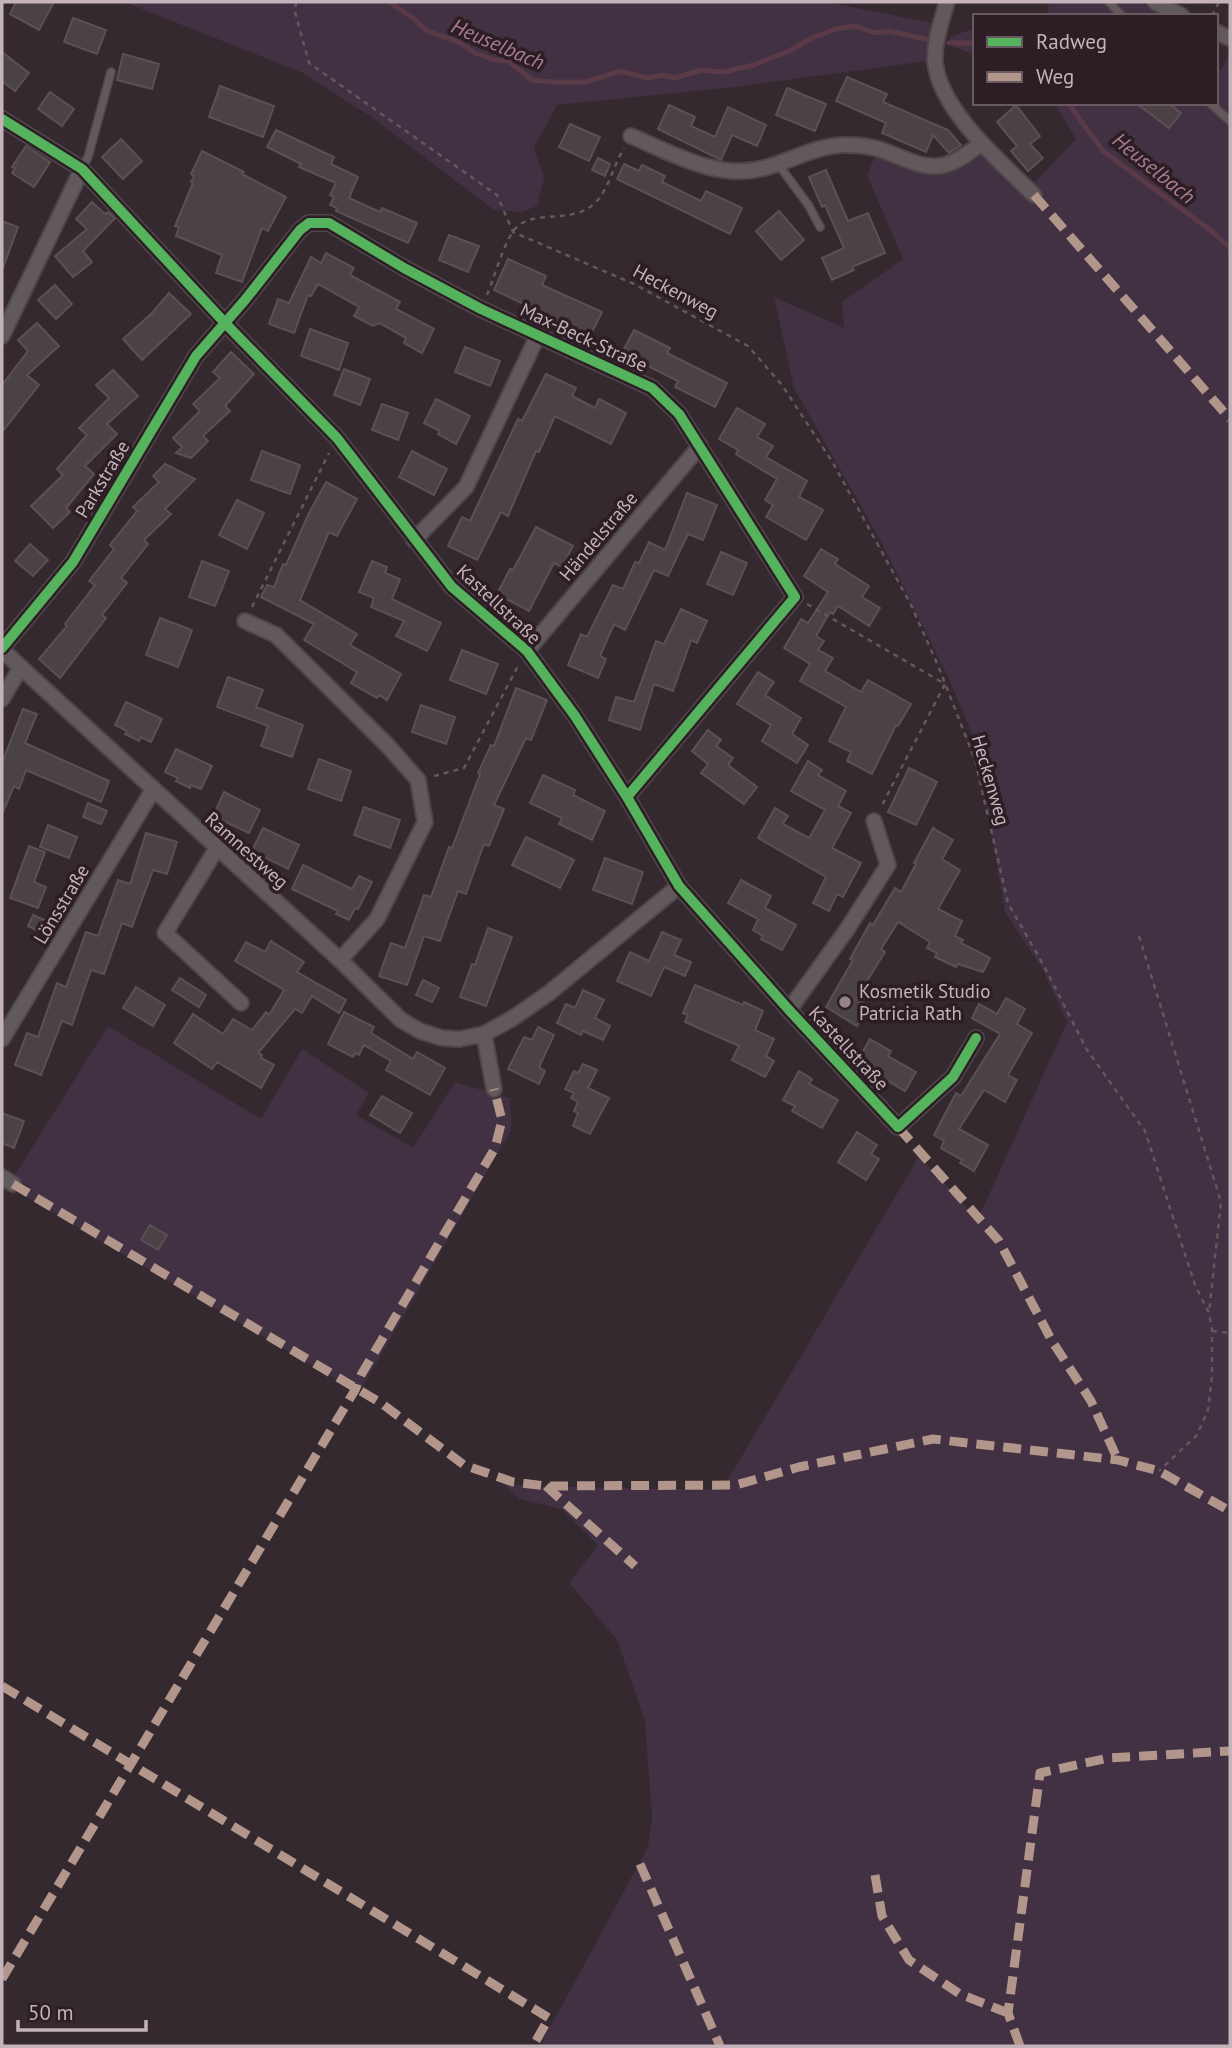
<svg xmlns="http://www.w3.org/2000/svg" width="1232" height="2048" font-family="'PT Sans',sans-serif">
<rect width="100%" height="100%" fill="#34292e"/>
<path fill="#413143" d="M124 2H827L937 24 927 61 734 87 557 105 534 148 544 178 537 206 522 212 494 210 373 118 303 73Z
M1049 2H1140L1164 16H1047Z
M975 28V55L951 46 950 37Z
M1230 53V2046H540L648 1847 652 1817 645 1721 617 1640 569 1583 598 1545 562 1509 520 1499 501 1482 527 1486 722 1490 919 1156 978 1219 1067 1022 1043 970 1005 912 977 746 950 681 879 538 794 388 774 297 844 328 842 302 903 259 867 175 876 154C902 163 929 176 957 169 968 166 976 156 987 154L1023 190 1034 183 1076 139 1054 103H1216V68L1221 70Z
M108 1026 261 1119 302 1049 369 1093 356 1115 413 1148 455 1082 510 1098 511 1130 359 1393 26 1197 31 1188 13 1178Z"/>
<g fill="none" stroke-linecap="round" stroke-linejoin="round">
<path stroke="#5b3a48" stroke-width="5" d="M389 2 413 18 427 31 459 42 475 53 495 60 508 61 532 80 553 82H585L621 71 647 78 663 75 675 78 701 70 723 72 754 65 789 51 814 37 836 29 855 26 875 33 889 31 929 40
M949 43H975
M1068 103 1103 151 1214 233 1230 248"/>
</g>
<path fill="#4b4246" stroke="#5b5055" stroke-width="2" d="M16 2H54L39 30 10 14Z
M73 18 106 30 97 54 64 42Z
M2 52 29 73 15 91 2 81Z
M123 54 159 64 152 89 117 80Z
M847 77 887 94 883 102 948 130 961 145 949 153 933 135 926 152 882 133 886 123 836 101Z
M220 86 274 106 263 137 209 117Z
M787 88 826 104 815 131 776 115Z
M50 92 74 109 62 126 38 109Z
M1136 103H1168L1181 113 1169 128Z
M669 105 695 117 691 126 715 137 728 107 766 125 757 146 732 135 721 160 658 129Z
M1016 105 1040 136 1030 144 1043 158 1028 171 1011 151 1017 146 997 122Z
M570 124 600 137 589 161 559 147Z
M276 130 334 157 331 164 358 177 349 198 380 212 382 208 417 223 408 243 336 211 337 208 330 205 334 197 330 195 336 183 299 167 301 164 267 147Z
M121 139 142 161 123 179 102 157Z
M26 146 50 162 34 187 12 173 15 168 12 167Z
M202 151 244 172 242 174 286 197 268 231 262 228 242 282 216 273 222 255 176 236 179 227 175 226 193 183 191 182 194 176 191 174Z
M598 158 610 164 605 176 592 170Z
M624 164 639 171 642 165 665 176 662 182 701 201 706 191 742 208 730 234 617 179Z
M826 170 848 221 868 213 885 253 852 267 854 270 832 280 822 258 844 248 825 205 822 207 809 177Z
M92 202 105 214 108 212 115 218 83 251 92 262 73 277 55 256 87 229 76 219Z
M779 211 804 240 781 260 756 231Z
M2 221 18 227 3 268H2Z
M449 235 479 246 468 272 439 260Z
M326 253 354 268 350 275 400 302 396 309 434 329 422 353 404 343 406 338 379 323 373 326 354 316 359 307 318 284 311 296 308 295 294 333 269 324 278 299 289 303 311 257 321 263Z
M508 259 546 276 542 285 602 312 589 338 553 321 554 318 494 290Z
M55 285 72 304 56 319 38 300Z
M169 293 191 314 142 360 123 339 152 313Z
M37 323 59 346 27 375 39 385 2 432V385L28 351 18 340Z
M310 329 348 343 339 370 301 356Z
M634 330 670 348 667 353 727 383 715 407 675 387 678 381 622 353Z
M465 347 500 361 490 386 455 372Z
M231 352 254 374 225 406 230 411 203 436 208 441 191 458 176 453 182 447 173 438 200 411 193 404 220 378 213 372Z
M344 369 370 379 360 405 334 395Z
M113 370 138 396 107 424 117 434 85 466 94 474 66 508 70 512 53 528 31 506 63 475 57 469 87 435 79 428 109 398 96 385Z
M546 374 576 388 572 396 595 408 599 399 626 413 611 444 555 416 539 452 536 451 508 516 501 512 477 560 448 546 462 517 470 521 518 419 522 421Z
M436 399 470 416 456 444 438 434 440 431 424 423Z
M382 404 408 413 398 440 372 430Z
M737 408 765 424 757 437 773 446 766 457 807 481 799 497 823 510 806 540 766 517 773 505 765 500 777 479 736 454 738 450 719 439Z
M262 451 300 465 290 494 251 480Z
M412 451 447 469 434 495 399 477Z
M165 464 195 479 165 509 171 514 144 540 148 544 121 578 127 583 102 615 106 618 60 678 39 659 67 626 65 624 95 585 89 581 114 549 110 545 137 511 133 507 159 482 153 476Z
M326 482 357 499 337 536 329 532 300 600 357 634 350 645 401 674 387 700 379 695 377 698 351 683 357 672 304 640 314 624 261 597 267 585 274 587 283 564 286 565 309 513Z
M687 493 717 505 703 540 688 534 668 576 654 570 625 630 614 624 600 656 606 659 598 678 568 665 581 634 587 637 613 585 623 589 635 562 639 563 649 542 665 550Z
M237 500 264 513 247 549 219 535Z
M536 527 573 546 562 567 554 563 529 611 497 594 510 569 513 570Z
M30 544 48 560 33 576 15 561Z
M821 549 838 559 835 564 869 586 862 597 880 608 869 626 838 606 833 614 830 612 816 636 824 641 818 650 833 658 825 671 861 692 868 680 911 704 898 726 896 725 872 774 847 761 851 752 829 741 846 707 800 681 810 664 784 648 801 619 808 623 828 592 804 576Z
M721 552 747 563 733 595 707 584Z
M202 561 229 571 215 606 189 597Z
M372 561 387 567 385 573 400 579 392 599 441 623 427 651 396 636 404 621 371 607 374 598 359 592Z
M681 609 707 621 697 643 691 640 673 691 654 684 640 730 609 720 616 697 634 702 656 641 664 644Z
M160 618 192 630 178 667 146 655Z
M462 650 498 664 486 694 450 680Z
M758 672 774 682 765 695 801 718 792 734 808 745 797 763 762 741 771 725 737 704Z
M228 677 263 690 256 707 303 725 292 757 261 746 268 726 217 707Z
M516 688 547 700 531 740 526 738 494 805 504 809 489 846 484 844 466 894 458 891 440 941 424 936 407 985 379 976 391 943 405 948 424 895 431 897 449 847 452 848 480 774 478 773 491 745 494 746Z
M126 702 162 719 151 742 141 737 139 741 125 734 127 731 115 725Z
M421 705 455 717 446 744 412 732Z
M23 709 37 714 25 743 109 781 101 802 26 770 19 789 14 786 2 814V763Z
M708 730 721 740 716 746 733 758 728 765 757 787 744 804 701 773 708 764 692 751Z
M176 749 212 766 201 789 191 785 190 788 176 781 178 778 165 772Z
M319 759 351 771 341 801 308 789Z
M808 761 822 770 818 775 846 791 838 806 851 813 832 848 861 863 843 897 837 894 829 911 813 903 826 877 758 838 775 808 788 816 783 824 809 838 825 810 791 791Z
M909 768 937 782 916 825 888 812Z
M543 775 575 790 573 795 605 811 592 840 559 824 562 818 530 803Z
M224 792 260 810 249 833 213 816Z
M88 803 107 811 101 824 83 817Z
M364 807 400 820 390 848 354 835Z
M48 825 77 837 69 858 40 847Z
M263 828 299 845 288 869 252 851Z
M933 828 953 840 942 859 960 870 938 909 962 921 955 936 963 940 961 943 990 958 983 972 958 964 956 967 935 957 937 953 927 948 930 942 898 922 881 949 885 952 856 999 869 1006 857 1026 826 1007 853 960 850 959 870 923 873 925 895 888 901 892 916 864 914 863Z
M146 833 177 842 167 874 153 870 132 927 122 923 104 974 91 970 72 1025 62 1021 41 1075 15 1065 27 1033 38 1037 57 983 66 987 86 932 98 936 118 880 130 884Z
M526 837 574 860 560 888 512 865Z
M29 846 45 852 34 882 46 887 38 908 10 898Z
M605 858 643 872 632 904 593 890Z
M303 865 352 889 359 876 372 882 358 909 355 908 349 920 336 914 338 911 292 889Z
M741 880 771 896 765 908 796 925 782 950 761 939 763 936 753 930 758 919 728 903Z
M33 915 47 921 42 933 28 926Z
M488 928 512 937 486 1006 460 997 472 964 475 965Z
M662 932 681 940 674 955 691 962 685 976 664 967 651 996 617 981 630 952 649 961Z
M271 941 304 962 297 972 346 1000 339 1013 312 996 302 1013 295 1009 258 1053 262 1055 261 1058 274 1065 261 1088 217 1062 212 1069 174 1043 193 1014 223 1034 233 1019 252 1030 266 1012 269 1015 284 990 235 961 246 942 265 952Z
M180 978 206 995 199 1007 172 990Z
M423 980 439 988 432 1002 416 995Z
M695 985 743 1005 744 1002 763 1011 755 1030 774 1039 766 1056 774 1061 765 1077 732 1060 739 1046 685 1022 688 1015 683 1013Z
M136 987 165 1005 153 1026 123 1008Z
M583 990 604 1000 595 1018 610 1026 603 1040 583 1031 581 1035 557 1023 566 1004 575 1008Z
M1006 998 1025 1009 1017 1024 1032 1033 1008 1075 1017 1080 1005 1102 984 1090 959 1129 988 1145 974 1171 960 1163 962 1160 941 1148 944 1141 934 1135 956 1093 961 1096 1000 1034 972 1018 979 1004 997 1014Z
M344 1012 374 1027 371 1033 413 1059 417 1052 445 1068 430 1095 386 1070 391 1061 364 1045 359 1055 355 1053 353 1057 328 1044Z
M538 1027 554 1035 539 1067 545 1071 539 1084 508 1069 524 1037 532 1040Z
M870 1039 891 1051 888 1056 916 1072 905 1091 878 1075 881 1071 859 1058Z
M583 1064 597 1070 588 1088 609 1098 590 1134 573 1126 578 1113 574 1111 578 1102 571 1098 574 1093 565 1089 574 1071 578 1073Z
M799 1071 812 1079 809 1084 838 1100 822 1128 792 1111 795 1106 783 1100Z
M382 1096 412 1113 400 1133 370 1115Z
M2 1113 24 1121 14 1148 2 1143Z
M857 1132 877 1145 871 1154 879 1159 866 1180 838 1162Z
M150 1225 167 1235 158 1250 141 1240Z"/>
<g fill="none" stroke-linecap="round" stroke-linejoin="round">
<defs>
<path id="service" d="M1109 2 1122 16
M1210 103 1230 121
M778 164 809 206 820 227
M82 168 88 157 111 72"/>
<path id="minor" d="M947 2C942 20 934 41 935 61 939 110 1001 162 1034 195
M1155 2 1182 16
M1216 32 1229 38
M2 119 82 169 225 323 337 438 452 587 527 651 575 716 627 797 679 886 789 1010 898 1127 953 1077 976 1038
M631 136C672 153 718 181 764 168 792 161 816 145 846 145 857 145 868 146 878 149 900 155 922 171 945 165 959 161 971 151 982 143
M2 336 82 169
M414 540 466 487 538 335
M245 621 276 635 388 746 418 780 425 822 377 919 340 960
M2 648 73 562 196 356 245 300 300 230 309 223H329L404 268 481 309 652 388 679 414 795 597 627 797
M2 650 340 960 401 1020 420 1031 442 1038 460 1039 484 1034 513 1018 549 993 679 886
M527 651 700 446
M2 699 21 667
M217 848 165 933 241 1003
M789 1010 848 928 888 865 874 821
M484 1034 494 1089
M2 1039 153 790
M2 1177 13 1184"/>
</defs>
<use href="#service" stroke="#4f464a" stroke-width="10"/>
<use href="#minor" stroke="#4f464a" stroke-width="18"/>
<path stroke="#61595d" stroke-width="2.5" stroke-dasharray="5 5" stroke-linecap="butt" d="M296 2 295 12 309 63 497 195 513 232 634 284 748 346 782 385 833 463 911 605 939 668 975 760 1008 903 1044 966 1087 1050 1145 1131 1195 1285 1209 1313 1212 1331V1377L1208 1410 1197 1435 1159 1471
M1212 16 1219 2
M487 295C494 278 504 243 514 230 532 208 570 225 594 204 609 190 613 166 624 148
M807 604 945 684 881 807
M252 607 329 453
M434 776 464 768 518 666
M1139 936 1221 1202 1209 1313
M1212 1331 1230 1333"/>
<use href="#service" stroke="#62595c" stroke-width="7"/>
<use href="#minor" stroke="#62595c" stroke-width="14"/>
<path stroke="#b2968c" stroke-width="9" stroke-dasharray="18 9" stroke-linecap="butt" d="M1034 195 1230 419
M898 1127 999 1241 1052 1341 1091 1401 1118 1460
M13 1184 381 1403 464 1465 513 1482 546 1486 736 1485 799 1467 933 1439 1118 1460 1159 1471 1230 1511
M546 1486 635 1566
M2 1686 549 2018 533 2046
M640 1864 720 2046
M875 1875 882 1916 909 1960 960 1994 1008 2013
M2 1979 355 1390 361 1375 495 1148 502 1120 494 1089
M1020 2046 1008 2013 1040 1773 1108 1758 1230 1751"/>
<defs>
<path id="cycleway" d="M2 119 82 169 225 323 337 438 452 587 527 651 575 716 627 797 679 886 789 1010 898 1127 953 1077 976 1038
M2 648 73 562 196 356 245 300 300 230 309 223H329L404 268 481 309 652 388 679 414 795 597 627 797"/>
</defs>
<use href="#cycleway" stroke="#2d1d24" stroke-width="15"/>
<use href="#cycleway" stroke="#56b35d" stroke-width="10"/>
</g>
<circle fill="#928389" stroke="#2d1d24" stroke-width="2.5" cx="845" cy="1002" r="7"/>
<g text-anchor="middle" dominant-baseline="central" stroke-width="7" stroke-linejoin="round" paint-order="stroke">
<g font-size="19" fill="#c4b3ba" stroke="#2d1d24">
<text transform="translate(676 291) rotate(28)">Heckenweg</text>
<text transform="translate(584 337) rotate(25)">Max-Beck-Straße</text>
<text transform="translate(102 479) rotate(-59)">Parkstraße</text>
<text transform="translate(598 536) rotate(-50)">Händelstraße</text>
<text transform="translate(499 604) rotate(43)">Kastellstraße</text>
<text transform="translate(991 780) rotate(74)">Heckenweg</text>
<text transform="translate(247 850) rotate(42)">Ramnestweg</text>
<text transform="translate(61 904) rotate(-59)">Lönsstraße</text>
<text transform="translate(849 1048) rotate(47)">Kastellstraße</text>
</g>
<g font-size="19" fill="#c4b3ba" stroke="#2d1d24" text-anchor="start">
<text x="859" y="991">Kosmetik Studio<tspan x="859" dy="22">Patricia Rath</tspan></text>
</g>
<g font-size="21" font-style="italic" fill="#a97e91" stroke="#2d1d24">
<text transform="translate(498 44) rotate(23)">Heuselbach</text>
<text transform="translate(1154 168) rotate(39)">Heuselbach</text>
</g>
</g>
<rect width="1232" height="2048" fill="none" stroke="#c4b3ba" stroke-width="7"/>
<rect x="973" y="14" width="245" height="91" fill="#2d1d24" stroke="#695960" stroke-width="2"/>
<rect x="987" y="37" width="35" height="10" fill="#56b35d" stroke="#695960" stroke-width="2"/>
<text x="1036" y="49" font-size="21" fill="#c4b3ba">Radweg</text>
<rect x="987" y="72" width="35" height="10" fill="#b2968c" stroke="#695960" stroke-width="2"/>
<text x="1036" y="84" font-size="21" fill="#c4b3ba">Weg</text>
<path d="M18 2020v10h128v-10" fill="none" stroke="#c4b3ba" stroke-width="3.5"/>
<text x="28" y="2020" font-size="21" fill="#c4b3ba" stroke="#2d1d24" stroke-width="5" paint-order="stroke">50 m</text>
</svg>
